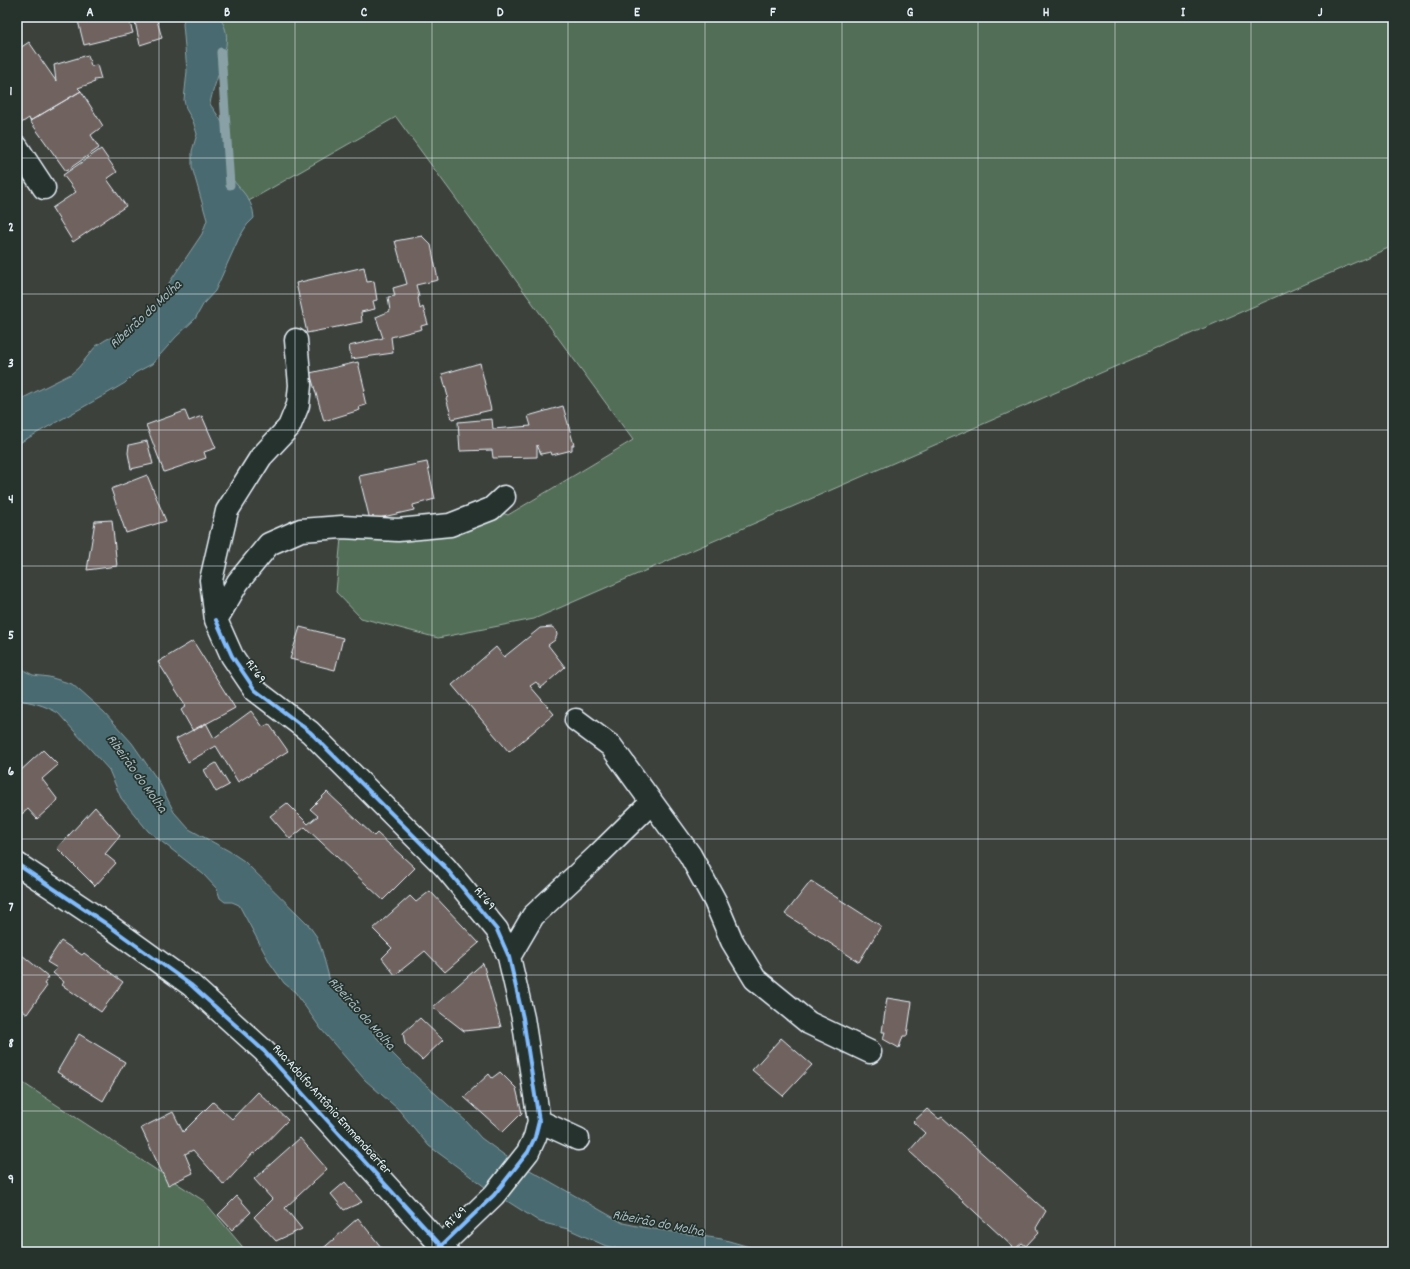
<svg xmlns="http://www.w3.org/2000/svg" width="1410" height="1269" font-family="Dekko,sans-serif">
<rect width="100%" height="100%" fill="#3c413c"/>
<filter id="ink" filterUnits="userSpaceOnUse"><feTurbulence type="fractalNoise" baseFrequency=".025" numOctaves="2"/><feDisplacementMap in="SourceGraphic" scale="8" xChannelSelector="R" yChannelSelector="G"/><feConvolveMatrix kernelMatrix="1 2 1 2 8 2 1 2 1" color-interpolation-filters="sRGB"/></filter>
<g filter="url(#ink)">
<path fill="#526e56" stroke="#9db0a7" d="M220 17H1393V246L534 619 438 638 361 618 336 592 342 527 491 509 508 515 633 440 396 117 233 210 221 68Z
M17 1079 204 1201 247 1252H17Z"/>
<path fill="#496b70" stroke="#89a1a6" d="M184 17H220C221 21 224 24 225 28 232 48 213 83 210 104 217 115 225 123 226 137 228 148 222 160 227 171 237 189 253 196 254 218L247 225 239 238 215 291 204 303 195 319 176 337 152 364 135 373 125 383 103 396 21 442 17 446V401L71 374 78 368 96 346 107 339 125 333 147 317 162 299 169 283 202 234 207 220 192 167V151L197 134 193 121 186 109 184 100 187 71 183 24Z
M17 658 25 671 33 675 49 677 72 684 104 712 132 743 159 782 174 812 189 829 229 851 244 861 307 923 317 937 322 951 330 981 340 995 361 1018 378 1039 407 1068 467 1122 481 1138 507 1157 623 1223 647 1228 722 1239 753 1248 801 1252H632L606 1246 568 1229 540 1222 485 1187 429 1146 398 1109 365 1080 321 1029 295 992 284 983 270 963 239 905 232 902H225L220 898 217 889 203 874 148 831 121 798 109 770 58 713C44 705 32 702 17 700Z"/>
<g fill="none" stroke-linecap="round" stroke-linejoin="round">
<path stroke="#89a1a6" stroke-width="9" d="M221 52 230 185"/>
</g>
<path fill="#6f635e" stroke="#e8f1f8" d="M77 17H128L133 33 84 45Z
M134 17H156L162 38 140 45Z
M29 42 56 81 54 65 88 55 91 66 97 65 101 79 94 80 95 82 78 88 81 91 30 121 29 118 20 124 17 120V50Z
M81 91 103 126 91 135 99 148 66 171 30 121Z
M101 149 117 172 107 179 126 206 73 242 52 208 76 192 63 175Z
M422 236 431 245 438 280 416 285 419 297 418 298 420 309 423 307 428 324 421 326 422 329 391 337 393 353 351 359 349 346 383 338 376 317 390 311 388 297 395 296 393 288 407 284 395 241Z
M364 267 367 282 374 281 377 300 373 301 375 309 361 312 362 322 307 333 296 283Z
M358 362 365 391 363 392 366 405 359 407 360 410 324 421 310 373Z
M480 363 491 410 452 419 446 398 448 397 442 374Z
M563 406 574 445H572V450L552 455 551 452 541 454 537 445V457L493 458 492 450 460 451 458 422 492 419 493 429 531 426 528 416Z
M185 411 189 421 202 416 216 448 204 452 206 458 164 472 146 425Z
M147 441 153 464 131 469 128 453 129 445Z
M427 462 435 499 413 505 414 510 370 520 359 476Z
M147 475 166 521 126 533 111 489Z
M112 520 117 566 87 570 95 521Z
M300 627 343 638 335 670 290 659Z
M552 627 556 630 557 635 555 640 548 645 565 667 541 688 536 682 530 686 554 714 509 752 452 685 496 647 504 657 540 628Z
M193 641 235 708 193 731 181 710 186 706 158 662Z
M251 711 263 727 269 724 288 751 238 782 216 746 188 762 176 739 206 723 214 738Z
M43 750 58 765 42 779 58 800 37 819 28 809 17 818V774Z
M216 763 229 785 216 792 204 770Z
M327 792 374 836 377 833 415 868 383 900 305 827 290 839 270 816 287 803 308 824 318 816 310 809Z
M95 807 120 836 105 854 116 863 95 886 57 848Z
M811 881 881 926 859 962 785 914Z
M430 891 479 943 445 972 425 951 395 975 382 958 392 948 373 929 410 896 416 902Z
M61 941 82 955 84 953 123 982 101 1012 62 985 64 982 53 973 57 968 47 962Z
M17 951 49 977 44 984 47 986 27 1014 17 1007Z
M483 963 501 1027 464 1031 433 1007Z
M887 998 912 1002 907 1036H903L899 1048 883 1039 885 1032H882Z
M420 1018 443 1040 422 1060 405 1044 403 1033Z
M79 1034 125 1062 103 1101 57 1072Z
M781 1038 812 1065 783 1096 752 1070Z
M500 1072 516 1088 522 1113 503 1132 464 1097 489 1074 492 1078Z
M258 1092 288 1120 255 1154 253 1153 224 1185 193 1150 185 1154 193 1173 168 1185 141 1128 173 1112 183 1132 213 1102 232 1119Z
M927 1109 939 1119 942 1117 1046 1211 1036 1228 1039 1232 1026 1246 1022 1243 1015 1249 909 1151 925 1133 913 1122Z
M300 1138 327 1169 285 1208 302 1229 276 1241 254 1217 272 1199 254 1179Z
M345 1182 362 1202 344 1210 331 1194Z
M237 1196 251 1212 232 1230 218 1215Z
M358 1218 385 1252H319Z"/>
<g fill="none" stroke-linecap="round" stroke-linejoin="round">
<defs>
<path id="minor" d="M17 147 44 188
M296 340 300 385 298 405 289 427 261 457 227 511 211 580 216 620 232 656 255 690 310 732 445 867 497 930 509 957 523 1018 539 1121 535 1137 528 1152 494 1195 441 1246
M216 620 238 582 269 544 301 530 342 527 398 530 450 525 491 509 504 497
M576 720 611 746 690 855 715 901 732 941 755 979 809 1023 870 1052
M17 864 105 923 191 985 264 1051 447 1252
M509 957 533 916 598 855 651 803
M539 1121 578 1139"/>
</defs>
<use href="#minor" stroke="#e8f1f8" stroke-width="25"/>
<use href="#minor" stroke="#26332d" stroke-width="22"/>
<defs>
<path id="cycleway" d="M216 620 232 656 255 690 310 732 445 867 497 930 509 957 523 1018 539 1121 535 1137 528 1152 494 1195 441 1246
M17 864 105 923 191 985 264 1051 447 1252"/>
</defs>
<use href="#cycleway" stroke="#26332d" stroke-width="6"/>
<use href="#cycleway" stroke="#80bcff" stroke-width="4"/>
</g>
</g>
<path fill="none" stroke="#e8f1f8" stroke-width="1" stroke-opacity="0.55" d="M159 17V1252M295 17V1252M432 17V1252M568 17V1252M705 17V1252M842 17V1252M978 17V1252M1115 17V1252M1251 17V1252M17 158H1393M17 294H1393M17 430H1393M17 566H1393M17 703H1393M17 839H1393M17 975H1393M17 1111H1393"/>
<g text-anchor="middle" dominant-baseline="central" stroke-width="3.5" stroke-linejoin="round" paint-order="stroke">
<g font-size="13" fill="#e8f1f8" stroke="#26332d">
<text transform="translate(255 672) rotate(54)">RI 69</text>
<text transform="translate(484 899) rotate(50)">RI 69</text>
<text transform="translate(331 1110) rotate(48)">Rua Adolfo Antônio Emmendoerfer</text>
<text transform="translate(456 1218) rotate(-44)">RI 69</text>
</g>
<g font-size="14" font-style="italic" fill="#a8bbc2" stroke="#26332d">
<text transform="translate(146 315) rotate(-43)">Ribeirão do Molha</text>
<text transform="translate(136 774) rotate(54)">Ribeirão do Molha</text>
<text transform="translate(361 1014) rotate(48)">Ribeirão do Molha</text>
<text transform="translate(658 1224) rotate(11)">Ribeirão do Molha</text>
</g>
</g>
<rect width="1410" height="1269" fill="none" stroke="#26332d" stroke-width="44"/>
<rect x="22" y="22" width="1366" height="1225" fill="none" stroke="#e8f1f8" stroke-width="1.5"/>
<g font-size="13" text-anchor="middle" font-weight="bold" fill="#e8f1f8">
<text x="90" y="16">A</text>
<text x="227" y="16">B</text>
<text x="364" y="16">C</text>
<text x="500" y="16">D</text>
<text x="637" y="16">E</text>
<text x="773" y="16">F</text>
<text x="910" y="16">G</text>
<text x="1046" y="16">H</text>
<text x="1183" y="16">I</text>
<text x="1320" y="16">J</text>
<text x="11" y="95">1</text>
<text x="11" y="231">2</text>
<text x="11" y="367">3</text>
<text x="11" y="503">4</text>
<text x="11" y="639">5</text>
<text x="11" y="775">6</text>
<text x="11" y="911">7</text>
<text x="11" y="1047">8</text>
<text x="11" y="1183">9</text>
</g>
</svg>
